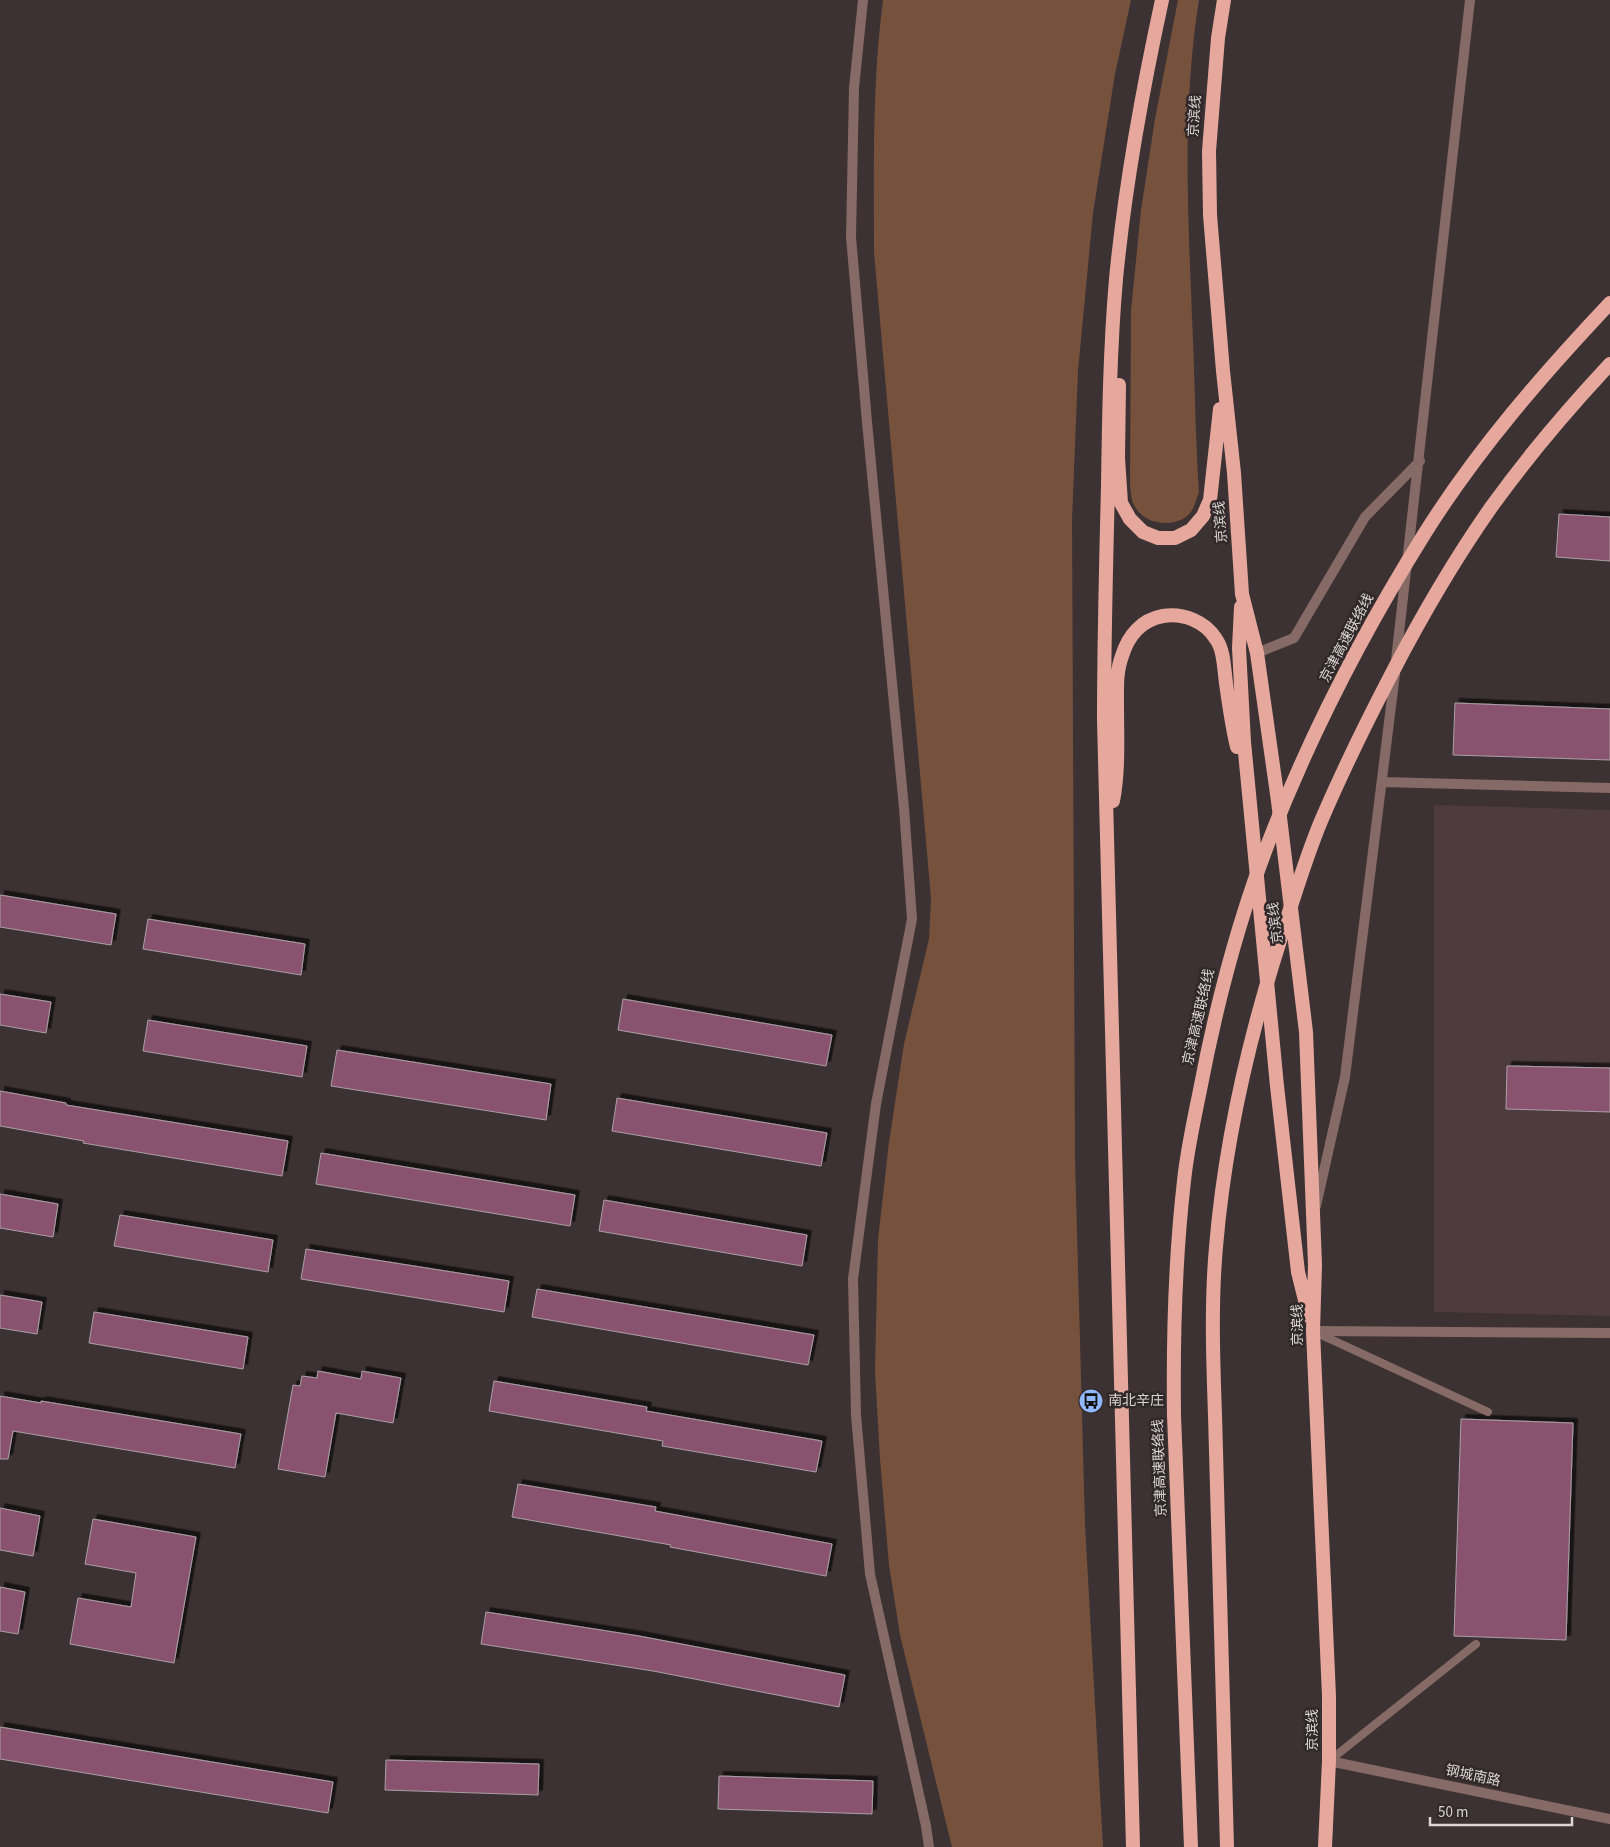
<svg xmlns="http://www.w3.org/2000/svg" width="1610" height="1847" font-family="'Source Sans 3','Noto Sans SC',sans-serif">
<defs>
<filter id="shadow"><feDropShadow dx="4.5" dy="-4.5" stdDeviation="0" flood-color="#0009"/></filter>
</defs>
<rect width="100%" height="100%" fill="#3d3233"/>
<path fill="#4d3b3d" d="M1434 805 1610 810V1316L1434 1312Z"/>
<path fill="#76523d" d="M883 0H1131L1115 74 1093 213 1078 371 1072 520 1075 1158 1085 1525 1103 1847H952L900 1635 889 1565 880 1459 875 1371 878 1240 889 1142 904 1044 929 939 931 898 874 252C874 169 872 83 883 0Z
M1178 0H1199C1182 105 1188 212 1192 318 1195 376 1195 434 1199 492 1196 500 1194 511 1186 517 1170 528 1143 524 1134 505 1131 500 1131 492 1130 486L1131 311 1141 210 1155 119Z"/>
<path fill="#895370" stroke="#ab9fa5" filter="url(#shadow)" d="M1559 514 1610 517V561L1556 557Z
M1455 703 1610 709V760L1453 755Z
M0 895 116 914 111 945 0 927Z
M148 919 305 944 301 975 143 949Z
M0 994 51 1002 46 1033 0 1025Z
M623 999 832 1035 826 1066 618 1030Z
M148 1020 307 1046 302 1077 143 1051Z
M337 1050 551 1084 546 1120 331 1086Z
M1507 1066 1610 1068V1112L1506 1109Z
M0 1091 66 1103V1105L288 1141 282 1176 83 1143 84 1141 0 1126Z
M617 1098 827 1133 821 1166 612 1131Z
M321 1153 575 1195 570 1226 316 1184Z
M0 1194 58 1204 53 1237 0 1228Z
M604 1200 807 1235 802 1266 599 1231Z
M120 1215 273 1240 268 1272 114 1246Z
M306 1249 509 1281 504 1312 301 1279Z
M537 1289 814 1335 808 1365 532 1317Z
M0 1295 42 1302 37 1334 0 1328Z
M94 1312 248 1337 243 1369 89 1343Z
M318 1371 361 1379 362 1371 401 1378 393 1423 336 1413 325 1477 278 1469 293 1385 300 1386 302 1376 317 1378Z
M494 1381 647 1407 646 1411 822 1441 816 1472 662 1446 663 1441 489 1411Z
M0 1396 41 1403V1401L241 1434 235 1468 13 1431 8 1459H0Z
M1461 1419 1573 1423 1566 1640 1454 1636Z
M518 1484 656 1507 655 1511 832 1544 826 1576 670 1547 671 1545 512 1517Z
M0 1508 40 1516 33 1556 0 1550Z
M93 1519 196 1537 174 1663 70 1644 78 1598 131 1607 136 1573 85 1564Z
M0 1587 25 1592 18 1634 0 1631Z
M486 1612 639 1636 845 1675 839 1707 653 1671 481 1644Z
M0 1727 333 1782 328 1813 0 1759Z
M386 1760 539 1764 538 1795 385 1790Z
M719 1776 873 1781 872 1814 718 1809Z"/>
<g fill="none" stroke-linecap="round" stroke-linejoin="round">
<path stroke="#866a65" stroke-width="8" d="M1315 1332 1488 1412
M1329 1761 1476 1644"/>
<path stroke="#866a65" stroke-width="10" d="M863 0 854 88 851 237 867 422 904 808 912 919 876 1104 853 1279 856 1415 870 1574 926 1826 929 1847
M1257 653 1294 638 1365 517 1420 461
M1396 660 1470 0
M1382 782 1610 788
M1316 1206 1345 1077 1395 674
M1313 1331 1610 1333"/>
<path stroke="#866a65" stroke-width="10" d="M1329 1761 1610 1819"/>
<path stroke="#e6a89d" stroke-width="14" d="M1224 0 1218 38 1209 151 1210 215 1223 371 1234 473 1242 594 1257 653 1278 801 1306 1032 1315 1265 1313 1331 1329 1696V1761L1325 1847
M1119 385 1118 458 1121 503 1130 519 1143 532 1158 538H1175L1191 530 1203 516 1210 500 1220 409
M1241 607 1239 648 1244 742 1250 804 1277 1086 1298 1272 1309 1316
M1113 801C1119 770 1117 736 1117 705 1117 689 1116 672 1122 656 1128 636 1141 620 1163 616 1183 613 1205 621 1216 639 1224 650 1224 669 1226 683 1229 705 1232 726 1237 747
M1174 1415 1191 1847
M1215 1415 1227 1847
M1133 1847 1104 720C1104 642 1106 564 1108 486 1109 417 1110 348 1116 279 1125 185 1142 92 1162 0"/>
<path stroke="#e6a89d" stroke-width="14" d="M1174 1415C1173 1337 1175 1259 1184 1181 1187 1151 1194 1120 1200 1090 1216 1006 1238 921 1269 841 1310 735 1365 629 1425 533 1477 450 1543 374 1610 303
M1215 1415C1213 1359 1211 1303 1216 1247 1225 1139 1250 1033 1283 931 1295 894 1306 857 1321 821 1342 772 1366 723 1391 675 1421 617 1454 560 1492 506 1528 456 1568 409 1610 364"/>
</g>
<defs>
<symbol id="bus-disc" viewBox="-11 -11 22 22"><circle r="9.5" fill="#91b8fd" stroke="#322829"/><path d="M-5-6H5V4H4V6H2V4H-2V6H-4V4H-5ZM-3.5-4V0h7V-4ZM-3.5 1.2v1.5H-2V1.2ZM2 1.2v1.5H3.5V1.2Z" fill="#111"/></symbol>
</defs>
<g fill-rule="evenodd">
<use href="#bus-disc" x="1077" y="1387" width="28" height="28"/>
</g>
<g text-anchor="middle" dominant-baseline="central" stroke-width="5" stroke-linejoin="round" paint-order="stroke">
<g font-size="14" fill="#dcd5d5" stroke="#322829">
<text transform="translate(1195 116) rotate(-86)">京滨线</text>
<text transform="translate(1221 522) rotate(-94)">京滨线</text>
<text transform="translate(1347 638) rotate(-62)">京津高速联络线</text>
<text transform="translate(1276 923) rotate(-97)">京滨线</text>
<text transform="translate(1199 1017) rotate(-77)">京津高速联络线</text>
<text transform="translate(1298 1325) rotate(-90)">京滨线</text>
<text transform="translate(1160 1468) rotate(-92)">京津高速联络线</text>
<text transform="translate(1313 1730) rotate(-90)">京滨线</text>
<text transform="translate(1473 1776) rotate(12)">钢城南路</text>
</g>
<g font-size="14" fill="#dcd5d5" stroke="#322829" text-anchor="start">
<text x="1108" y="1401">南北辛庄</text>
</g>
</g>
<path d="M1430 1817v8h142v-8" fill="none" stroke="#dcd5d5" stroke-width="2.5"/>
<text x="1438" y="1817" font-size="15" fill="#dcd5d5" stroke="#322829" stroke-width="4" paint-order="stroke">50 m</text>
</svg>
